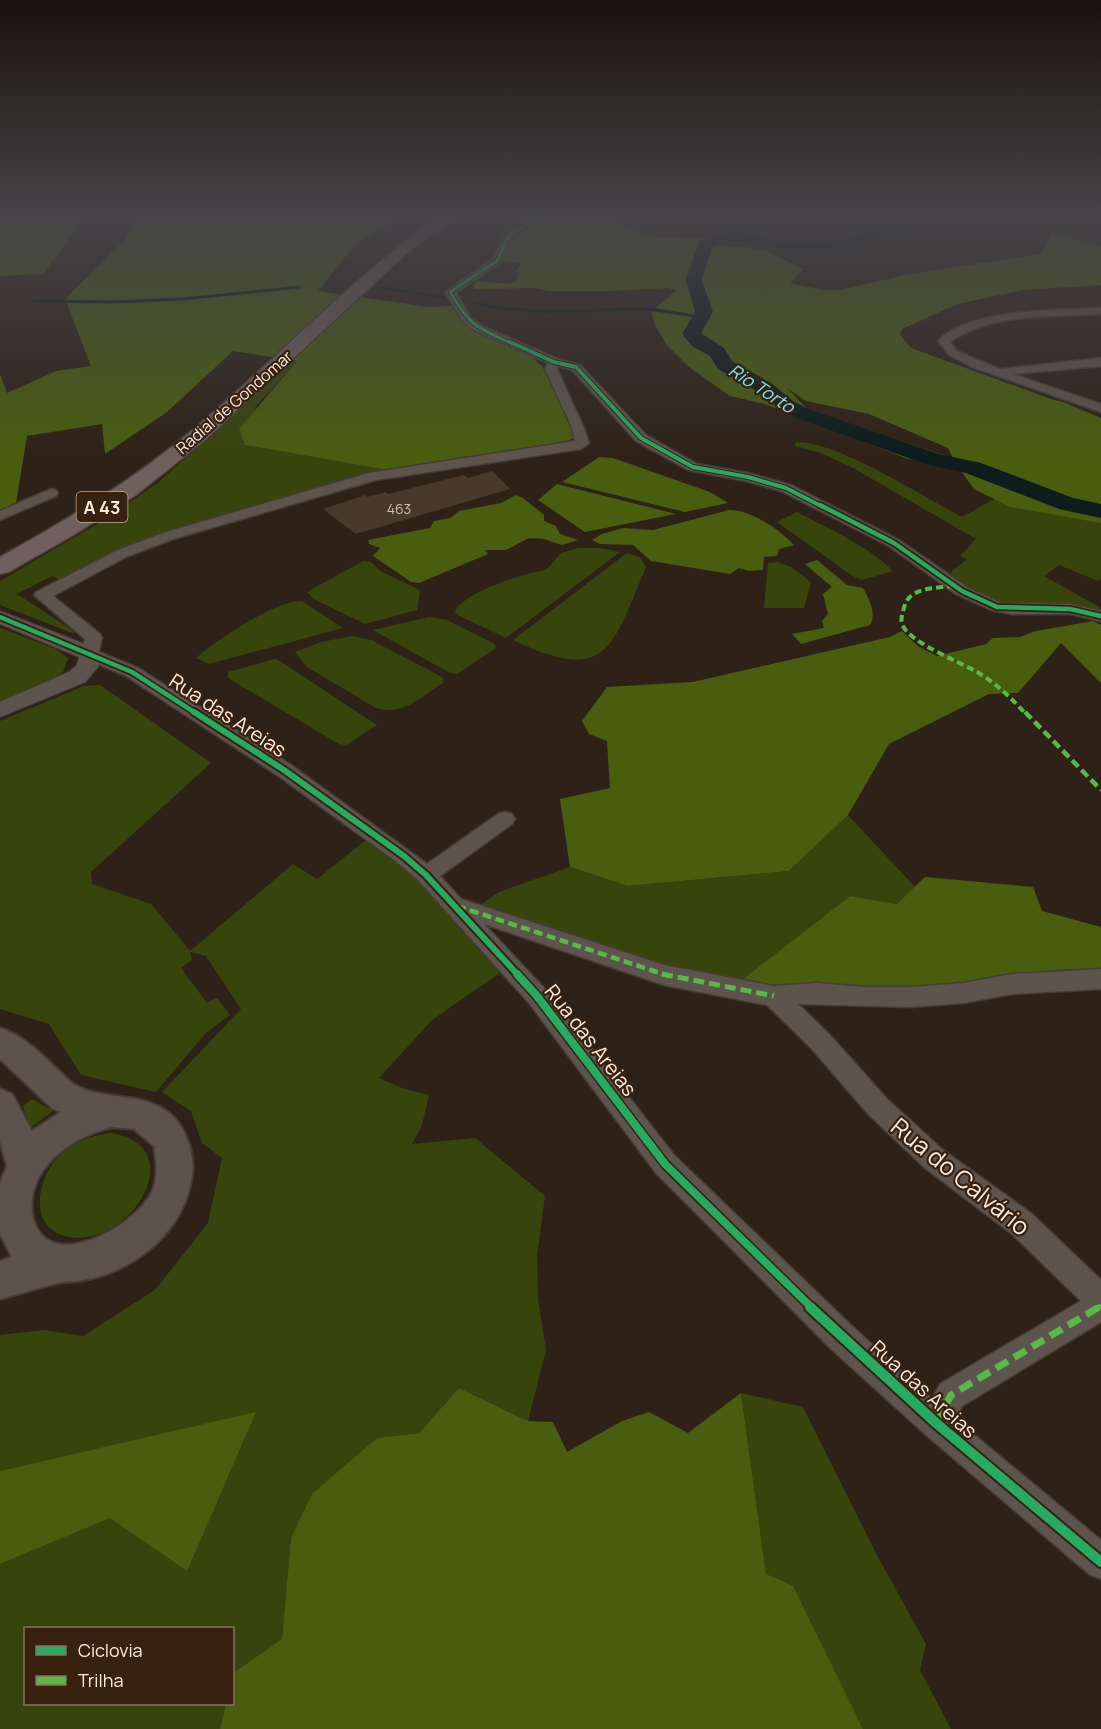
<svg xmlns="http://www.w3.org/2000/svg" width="1101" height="1729" font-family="Manrope,sans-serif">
<rect width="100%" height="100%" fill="#2e2218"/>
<path fill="#37450d" d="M294 360 297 361 256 406 245 445 387 470 370 473 167 532 116 550 60 580 52 576 17 594 75 632 72 633 0 605V581L104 520 159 482Z
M796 442C837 441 922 496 962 517L998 497 1101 522V578L1098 581 1059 565 1044 576 1101 608 1098 614 1088 608 1077 605H1002L974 595 950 577 952 571 967 559 960 556 976 539 855 469 821 453 795 446Z
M797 512C829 529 867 545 893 571L862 580 851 575 777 522Z
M578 548H600L620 552 506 638 458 615 455 612C461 593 526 572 546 570L561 553Z
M627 553 640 557 646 567C612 647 608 686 513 640Z
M363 561 371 562 382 572 420 590 417 610 365 624 314 599 307 592Z
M778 562 791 567 811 582 804 608H764L768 563Z
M302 601 343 628 209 664 196 658C216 640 276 600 302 601Z
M429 617 447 620 495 644 496 648 457 674 450 673 373 630Z
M0 628 56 649 68 658 63 672 47 683 0 703Z
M353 636 371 640 444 678 443 683C420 697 404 716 376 708L307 667 295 652 321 642Z
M275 659 280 661 377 725 346 745 339 744 228 678V672Z
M100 685 211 763 91 872 92 884 151 904 190 951 293 864 317 879 366 840 406 866 504 970 432 1020 379 1078 402 1088 429 1095 422 1125 412 1144 475 1138 545 1196 537 1256 538 1299 546 1350 528 1421 459 1388 419 1433 377 1438 291 1538 282 1639 233 1673 232 1628H26V1704H226L220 1729H0V1564L110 1517 256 1413 0 1471V1335L44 1330 83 1336 155 1290 208 1223 222 1158 202 1143 191 1111 162 1092 241 1009 206 956 190 952 192 960 181 968 207 1003 217 998 230 1015 206 1033 156 1092 81 1075 49 1024 0 1009V721L84 686Z
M848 815 915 887 897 904 850 896 738 983 688 974 481 909 482 904 499 892 570 867 628 886 789 871Z
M32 1099 53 1111 29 1129 23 1106Z
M110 1133C193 1145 132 1247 70 1237 28 1230 36 1182 57 1158 71 1143 90 1136 110 1133Z
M741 1393 803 1407 879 1559 926 1644 920 1670 951 1729H863L829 1661 766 1574Z"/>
<path fill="#495d0f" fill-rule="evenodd" d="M0 214H81L64 222 83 219 43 274 0 276Z
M141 214H405L356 244 318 291 429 307 452 306 475 331 528 354 542 366 571 423 574 438 565 442 387 470 245 445 239 429 297 361 233 351 167 412 105 454 102 424 27 436 16 503 0 510V374L7 393 56 371 91 366 65 299 124 240Z
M548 214H615L616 222 653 237 708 239 729 247H748L756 251 765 250 803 269 790 283 823 290H840L905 275 1040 254 1051 237 1049 235H1062L1101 246V285L1022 290 958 304 902 329 900 334 911 348 1054 400 1063 402 1101 418V523L1010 507 974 489 958 467 957 469 908 459 765 404 730 396 689 367 667 345 655 325 651 312 677 290 667 288 610 291H550L532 288 474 289V285L478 281 509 284 516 280 519 273 515 272 522 263 501 261 503 247 515 234ZM787 388 806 401 869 414 948 448 953 458 809 411Z
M599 457 613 458 710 492 728 503 685 512 562 482Z
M557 484 676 514 585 532 538 500Z
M516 495 523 498 544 515V521L556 526 560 534 578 540 562 545 544 539 529 538 506 550H485L488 554 419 583 411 582 373 556 380 548 369 544 368 540 430 528 434 521 450 518 459 511 501 503Z
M729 510C751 510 779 529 794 545L779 549 777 556 764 557 763 570 749 571 739 568 730 574 651 561 633 545 600 544 592 540 602 534 623 528 653 530Z
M817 560 847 585 863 588C869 600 877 612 870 625L801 644 792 634 824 628 822 621 828 614 823 594 832 587 805 564Z
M1093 621 1101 625V683L1061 643 1018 693 989 694 889 744 848 815 789 871 628 886 570 867 560 799 610 788 607 741 589 734 582 721 607 687 693 682 890 637 902 631 919 647 937 656 986 644 993 638 1020 637 1036 631Z
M925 877 1033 887 1042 911 1101 927V976L866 993 738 983 850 896 897 904Z
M459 1388 528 1421 553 1422 567 1452 622 1421 649 1412 688 1433 741 1393 766 1574 793 1586 863 1729H220L226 1704H232L233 1673 282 1639 291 1538 312 1494 377 1438 419 1433Z
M256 1412 187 1571 110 1518 0 1564V1471Z"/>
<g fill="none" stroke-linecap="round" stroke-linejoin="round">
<path stroke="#0e1c1d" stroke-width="3" d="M898 222 907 221 905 214
M377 287 447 298
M34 301 113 302 183 299 299 287
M475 303C527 316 583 310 637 309 658 309 680 314 701 317"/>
<path fill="#0e1c1d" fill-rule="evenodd" d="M889 214H903L907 225 905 228 854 249 789 253 735 241 712 247 702 280 713 312 701 333 724 348 732 361 771 383 793 401 808 409 939 454 981 463 1073 498 1101 504V518L1059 509 966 473 925 464 794 417 779 409 757 391 718 369 710 356 693 347 682 334 695 312 686 280 699 241 735 231 789 243 851 239 892 223Z"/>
</g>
<path fill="#47392c" d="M492 471 510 489 356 534 323 509 365 495 367 497 386 492 388 494 464 475 468 478Z"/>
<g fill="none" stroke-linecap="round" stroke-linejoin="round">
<defs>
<path id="minor" d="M536 214H547L519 232 511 240 500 263 456 293 471 318 484 327 558 359 580 365 646 435 697 464 748 473 791 485 899 540 968 588 1001 603 1070 604 1101 611V621L1070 614H1012L991 610 956 594 889 546 781 491 746 481 688 470 636 441 572 370 558 366 557 369 584 428 589 443 581 449 376 480 173 539 126 557 53 596 100 634 102 638 99 652 138 668 291 765 427 864 498 814 505 812 512 814 515 819 512 824 440 876 461 899 664 965 774 986 817 983 865 987H911L963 983 1012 974 1101 969V989L1012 994 963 1003 911 1007 798 1004 829 1034 887 1099 943 1150 1032 1214 1101 1280V1322L962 1406 955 1419 1101 1540V1579L1089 1574 925 1434 830 1348 656 1173 529 1003 419 881 397 862 277 775 126 676 84 658 81 654 85 639 34 595 36 592 116 551 163 533 369 473 575 441 572 428 545 369 548 363 476 331 463 322 445 292 493 259 504 237 513 228ZM484 924 664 985 767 1005 811 1048 869 1115 925 1168 1012 1234 1081 1301 940 1384 932 1399 852 1326 674 1155 545 989Z
M1101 308V314C1053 317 991 312 950 342L957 351 999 369 1101 358V366L1013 374 1101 404V412L972 367 949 355 938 341C967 309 1059 310 1101 308Z
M51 489 56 490 58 493 56 496 0 520V511Z"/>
<path id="tertiary" d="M0 611 97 649 100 654 98 667 85 682 0 717V702L69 672 77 665 79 657 0 624Z"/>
<path id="secondary" d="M0 1028C25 1037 39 1052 58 1070 64 1075 69 1082 75 1085 105 1102 141 1090 170 1114 187 1128 195 1156 192 1176 184 1231 137 1270 84 1280 77 1282 69 1281 62 1282 41 1287 20 1294 0 1299V1261L12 1257 0 1234V1183L7 1166 0 1141V1089L12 1094 32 1131 61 1112 53 1109 0 1059ZM112 1127 134 1129 154 1146C156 1160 158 1173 154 1187 144 1217 83 1255 52 1242 40 1237 34 1225 32 1213 27 1167 72 1137 112 1127Z"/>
<path id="motorway" d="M442 214H459L408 252 204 441 136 495 77 533 9 572 0 574V557C66 520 132 481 190 432 275 361 351 278 442 214Z"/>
</defs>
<use href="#minor" stroke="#473c35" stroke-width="3"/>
<use href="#tertiary" stroke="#473c35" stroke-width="2"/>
<use href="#secondary" stroke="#473c35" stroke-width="4"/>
<use href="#motorway" stroke="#473c35" stroke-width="3"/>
<use href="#minor" fill="#5d544d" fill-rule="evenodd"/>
<use href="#tertiary" fill="#5d544d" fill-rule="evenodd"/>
<use href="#secondary" fill="#5e524c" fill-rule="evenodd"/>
<use href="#motorway" fill="#70605d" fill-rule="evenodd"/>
<path stroke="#58b947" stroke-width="4" stroke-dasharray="7 4" stroke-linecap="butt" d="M954 586C936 588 908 587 904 608 902 614 900 621 903 626 911 643 960 662 977 672 996 683 1011 698 1026 714"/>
<path stroke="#58b947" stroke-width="4.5" stroke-dasharray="9 4.5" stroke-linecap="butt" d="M1025 712 1101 790
M457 906 669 976"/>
<path stroke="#58b947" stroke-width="5" stroke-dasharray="11 5" stroke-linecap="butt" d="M662 974 774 996
M1097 1308 1101 1306"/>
<path stroke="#58b947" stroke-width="7" stroke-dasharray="14 7" stroke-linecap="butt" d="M936 1423 951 1395 1099 1307"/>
<defs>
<path id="cycleway-far5" d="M513 344C476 327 472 328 450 292L497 261 507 239 516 230 543 214"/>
<path id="cycleway-far4" d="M510 342 554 362 576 367 641 438 693 467 748 477 786 488 823 507"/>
<path id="cycleway-far3" d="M820 505 894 543 962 591 997 607 1070 609 1101 616
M0 617 132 672 197 714"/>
<path id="cycleway-far2" d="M194 712 284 770 404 856 426 875 519 976"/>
<path id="cycleway-far1" d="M517 974 537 996 665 1164 812 1308"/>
<path id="cycleway" d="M810 1307 936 1423 1101 1562"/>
</defs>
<use href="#cycleway-far5" stroke="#38210e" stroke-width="4.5"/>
<use href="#cycleway-far4" stroke="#38210e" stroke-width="6"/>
<use href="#cycleway-far3" stroke="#38210e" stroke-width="8"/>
<use href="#cycleway-far2" stroke="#38210e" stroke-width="10"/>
<use href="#cycleway-far1" stroke="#38210e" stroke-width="11"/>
<use href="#cycleway" stroke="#38210e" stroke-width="14"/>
<use href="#cycleway-far5" stroke="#26ab63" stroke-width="3"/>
<use href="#cycleway-far4" stroke="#26ab63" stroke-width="4"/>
<use href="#cycleway-far3" stroke="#26ab63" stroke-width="4.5"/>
<use href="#cycleway-far2" stroke="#26ab63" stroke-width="6"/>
<use href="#cycleway-far1" stroke="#26ab63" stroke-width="8"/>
<use href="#cycleway" stroke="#26ab63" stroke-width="10"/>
</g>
<linearGradient id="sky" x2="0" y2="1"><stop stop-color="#19130d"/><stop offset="0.47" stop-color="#464448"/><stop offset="1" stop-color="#464448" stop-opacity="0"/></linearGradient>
<rect width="1101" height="456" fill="url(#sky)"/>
<g text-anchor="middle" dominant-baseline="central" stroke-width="4.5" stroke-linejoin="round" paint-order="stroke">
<g font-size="14" fill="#cebeb3">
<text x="399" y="508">463</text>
</g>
<g font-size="16" fill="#fbebe0" stroke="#38210e">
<text transform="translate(234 402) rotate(-41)">Radial de Gondomar</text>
</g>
<g font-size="18" font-style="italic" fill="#6ce8fc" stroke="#38210e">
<text transform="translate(762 388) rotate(33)">Rio Torto</text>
</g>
<rect fill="#38210e" stroke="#c0aea1" stroke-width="1.5" x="76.5" y="492" width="51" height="30" rx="4.5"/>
<g font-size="18" font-weight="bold" fill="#fbebe0">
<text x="102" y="507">A 43</text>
</g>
<g font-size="20" fill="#fbebe0" stroke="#38210e">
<text transform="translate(228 715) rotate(33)">Rua das Areias</text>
<text transform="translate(591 1040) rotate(52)">Rua das Areias</text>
<text transform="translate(924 1389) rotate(42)">Rua das Areias</text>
</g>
<g font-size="24" fill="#fbebe0" stroke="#38210e">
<text transform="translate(961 1176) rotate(39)">Rua do Calvário</text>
</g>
</g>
<rect x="24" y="1627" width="210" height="78" fill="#38210e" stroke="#867262" stroke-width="1.5"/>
<rect x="36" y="1646" width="30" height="9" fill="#26ab63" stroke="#867262" stroke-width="1.5"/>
<text x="78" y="1657" font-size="18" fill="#fbebe0">Ciclovia</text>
<rect x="36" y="1676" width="30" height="9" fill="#58b947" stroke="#867262" stroke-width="1.5"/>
<text x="78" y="1687" font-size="18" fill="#fbebe0">Trilha</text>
</svg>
